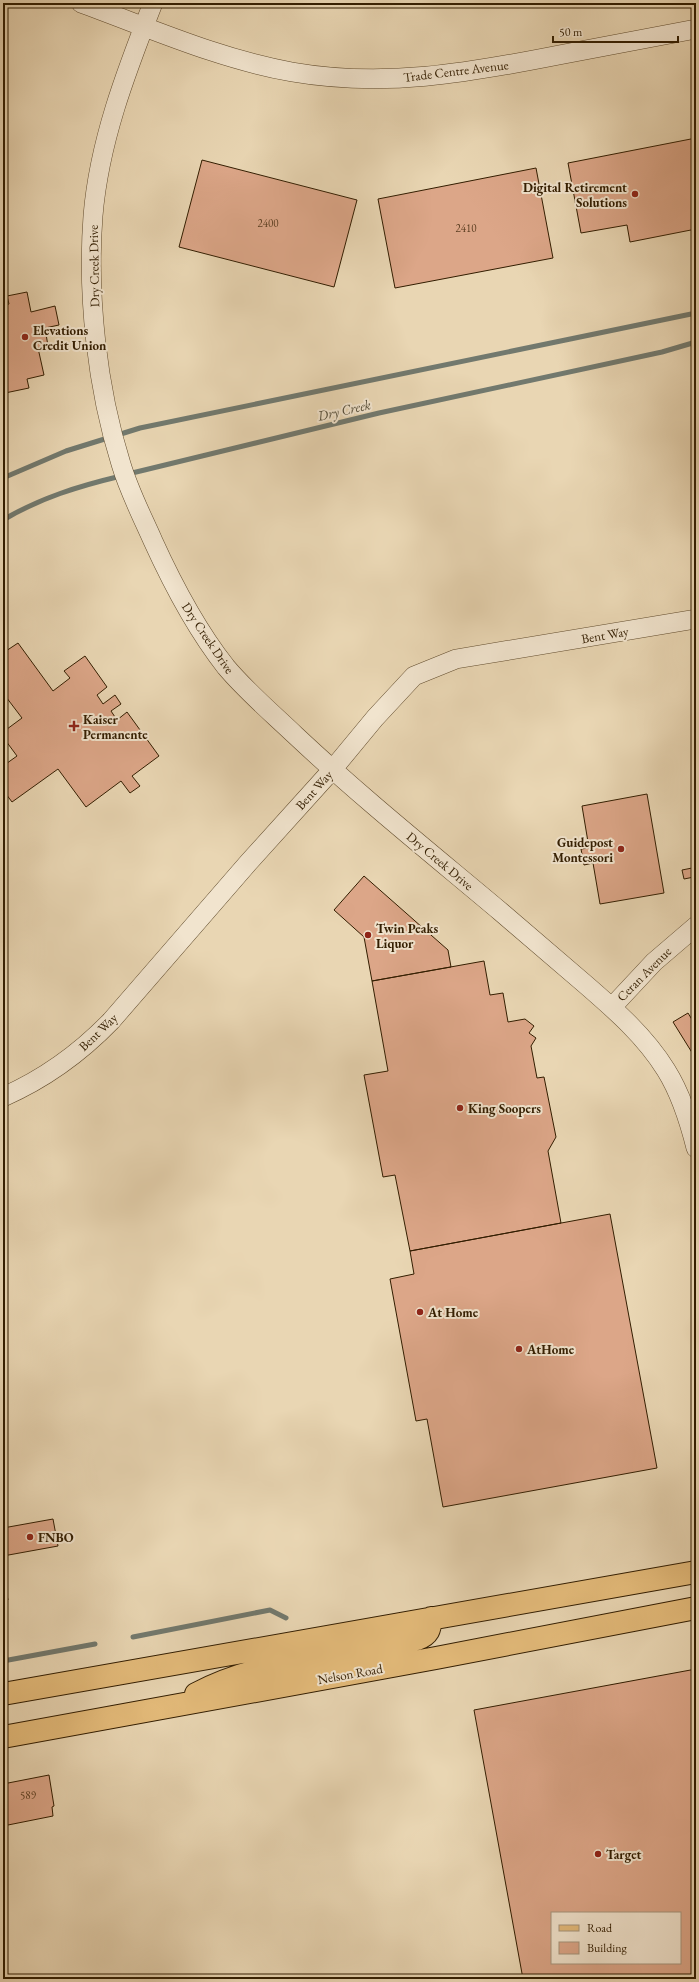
<svg xmlns="http://www.w3.org/2000/svg" width="699" height="1982" font-family="'EB Garamond',serif">
<rect width="100%" height="100%" fill="#e9d6b3"/>
<filter id="stains"><feTurbulence type="fractalNoise" baseFrequency=".005" numOctaves="4"/><feColorMatrix values="0 0 0 0 .2 0 0 0 0 .09 0 0 0 0 .02 0 0 0 .5 -.17"/></filter>
<radialGradient id="worn" r=".72"><stop offset=".6" stop-color="#630" stop-opacity="0"/><stop offset="1" stop-color="#630" stop-opacity=".3"/></radialGradient>
<g fill="none" stroke-linecap="round" stroke-linejoin="round">
<path stroke="#72796e" stroke-width="5" d="M128 474 379 413 662 352 696 342
M3 478 66 451 140 428 696 313
M3 520C40 498 79 486 121 476
M133 1637 270 1610 286 1618
M3 1661 95 1644"/>
</g>
<path fill="#dca688" stroke="#321d00" fill-rule="evenodd" d="M696 138V229L630 242 627 225 581 233 568 163Z
M202 160 357 200 334 287 179 247Z
M536 168 553 258 395 288 378 199Z
M27 292 31 312 55 306 59 325 45 328 48 346 38 348 44 375 27 379 29 388 5 393 3 382V306L9 304 7 296Z
M18 643 53 691 70 678 64 671 85 656 107 687 97 695 103 704 115 695 121 704 111 711 117 720 127 712 159 756 132 776 140 786 130 793 121 781 86 807 58 769 12 802 3 790V766L17 756 3 737V732L22 718 3 693V653Z
M647 794 664 893 600 904 593 863 584 865 581 849 589 848 582 806Z
M692 868 694 877 684 879 682 870Z
M364 876 448 950 451 967 372 981 364 937 334 910Z
M484 961 490 995 503 993 508 1022 525 1019 534 1026 529 1033 536 1038 531 1046 537 1078 544 1077 556 1137 548 1151 561 1223 410 1251 395 1175 383 1177 364 1075 388 1071 372 981Z
M688 1013 696 1026V1059L673 1022Z
M610 1214 657 1468 443 1507 427 1419 416 1421 390 1279 414 1274 410 1251Z
M53 1519 58 1546 3 1556V1528Z
M3 1573 8 1600 3 1601Z
M696 1669V1979H523L474 1710ZM552 1913H680V1963H552Z
M49 1775 54 1806 52 1807 53 1816 3 1826V1784Z"/>
<g fill="none" stroke-linecap="round" stroke-linejoin="round">
<defs>
<path id="minor" d="M81 3C150 28 219 59 292 72 384 88 468 73 559 55 605 46 650 38 696 29
M153 3C126 72 99 142 93 216 87 296 97 388 121 464 129 491 142 516 153 541 173 585 196 629 226 667 247 692 272 713 295 735 361 797 432 854 501 912 529 936 557 960 585 984 615 1010 645 1036 666 1070 681 1094 689 1120 696 1148
M612 1007 654 962 696 926
M3 1097C44 1079 80 1053 111 1021L248 863 332 770 375 718 414 676 456 659 696 619"/>
<path id="major" d="M3 1694 696 1572
M196 1694C264 1657 344 1660 417 1639 429 1635 430 1629 431 1618
M3 1737 436 1658 696 1608"/>
</defs>
<use href="#minor" stroke="#604b2d" stroke-width="20"/>
<use href="#major" stroke="#321d00" stroke-width="24"/>
<use href="#minor" stroke="#f1e4ce" stroke-width="19"/>
<use href="#major" stroke="#e4bb7a" stroke-width="22"/>
</g>
<g fill="#8f2418" stroke="#f1e4ce" stroke-width="1.5">
<circle cx="635" cy="194" r="4"/>
<circle cx="25" cy="337" r="4"/>
<path d="M72 720h4v4h4v4h-4v4h-4v-4h-4v-4h4z"/>
<circle cx="621" cy="849" r="4"/>
<circle cx="368" cy="935" r="4"/>
<circle cx="460" cy="1108" r="4"/>
<circle cx="420" cy="1312" r="4"/>
<circle cx="519" cy="1349" r="4"/>
<circle cx="30" cy="1537" r="4"/>
<circle cx="598" cy="1854" r="4"/>
</g>
<g text-anchor="middle" dominant-baseline="central" stroke-width="4" stroke-linejoin="round" paint-order="stroke">
<g font-size="11" fill="#5c3f22">
<text x="268" y="223">2400</text>
<text x="466" y="228">2410</text>
<text x="28" y="1795">589</text>
</g>
<g font-size="13" fill="#321d00" stroke="#f1e4ce">
<text transform="translate(456 71) rotate(-7)">Trade Centre Avenue</text>
<text transform="translate(94 266) rotate(-91)">Dry Creek Drive</text>
<text transform="translate(605 635) rotate(-10)">Bent Way</text>
<text transform="translate(208 638) rotate(56)">Dry Creek Drive</text>
<text transform="translate(314 790) rotate(-48)">Bent Way</text>
<text transform="translate(440 861) rotate(40)">Dry Creek Drive</text>
<text transform="translate(644 974) rotate(-45)">Ceran Avenue</text>
<text transform="translate(98 1032) rotate(-44)">Bent Way</text>
<text transform="translate(350 1674) rotate(-10)">Nelson Road</text>
</g>
<g font-size="13" font-weight="bold" fill="#321d00" stroke="#f1e4ce" text-anchor="start">
<text x="627" y="187" text-anchor="end">Digital Retirement<tspan x="627" dy="15">Solutions</tspan></text>
<text x="33" y="330">Elevations<tspan x="33" dy="15">Credit Union</tspan></text>
<text x="83" y="719">Kaiser<tspan x="83" dy="15">Permanente</tspan></text>
<text x="613" y="842" text-anchor="end">Guidepost<tspan x="613" dy="15">Montessori</tspan></text>
<text x="376" y="928">Twin Peaks<tspan x="376" dy="15">Liquor</tspan></text>
<text x="468" y="1108">King Soopers</text>
<text x="428" y="1312">At Home</text>
<text x="527" y="1349">AtHome</text>
<text x="38" y="1537">FNBO</text>
<text x="606" y="1854">Target</text>
</g>
<g font-size="14" font-style="italic" fill="#524b37" stroke="#f1e4ce">
<text transform="translate(344 410) rotate(-13)">Dry Creek</text>
</g>
</g>
<rect width="699" height="1982" fill="none" stroke="#e9d6b3" stroke-width="16"/>
<rect x="4" y="4" width="691" height="1974" fill="none" stroke="#321d00" stroke-width="2"/>
<rect x="8" y="8" width="683" height="1966" fill="none" stroke="#321d00"/>
<rect x="551" y="1912" width="130" height="52" fill="#f1e4ce" stroke="#a5947c"/>
<rect x="559" y="1925" width="20" height="6" fill="#e4bb7a" stroke="#a5947c"/>
<text x="587" y="1932" font-size="12" fill="#321d00">Road</text>
<rect x="559" y="1942" width="20" height="12" fill="#dca688" stroke="#a5947c"/>
<text x="587" y="1952" font-size="12" fill="#321d00">Building</text>
<path d="M553 36v6h125v-6" fill="none" stroke="#321d00" stroke-width="2"/>
<text x="559" y="36" font-size="12" fill="#321d00" stroke="#f1e4ce" stroke-width="3" paint-order="stroke">50 m</text>
<rect width="100%" height="100%" filter="url(#stains)"/>
<rect width="100%" height="100%" fill="url(#worn)"/>
</svg>
